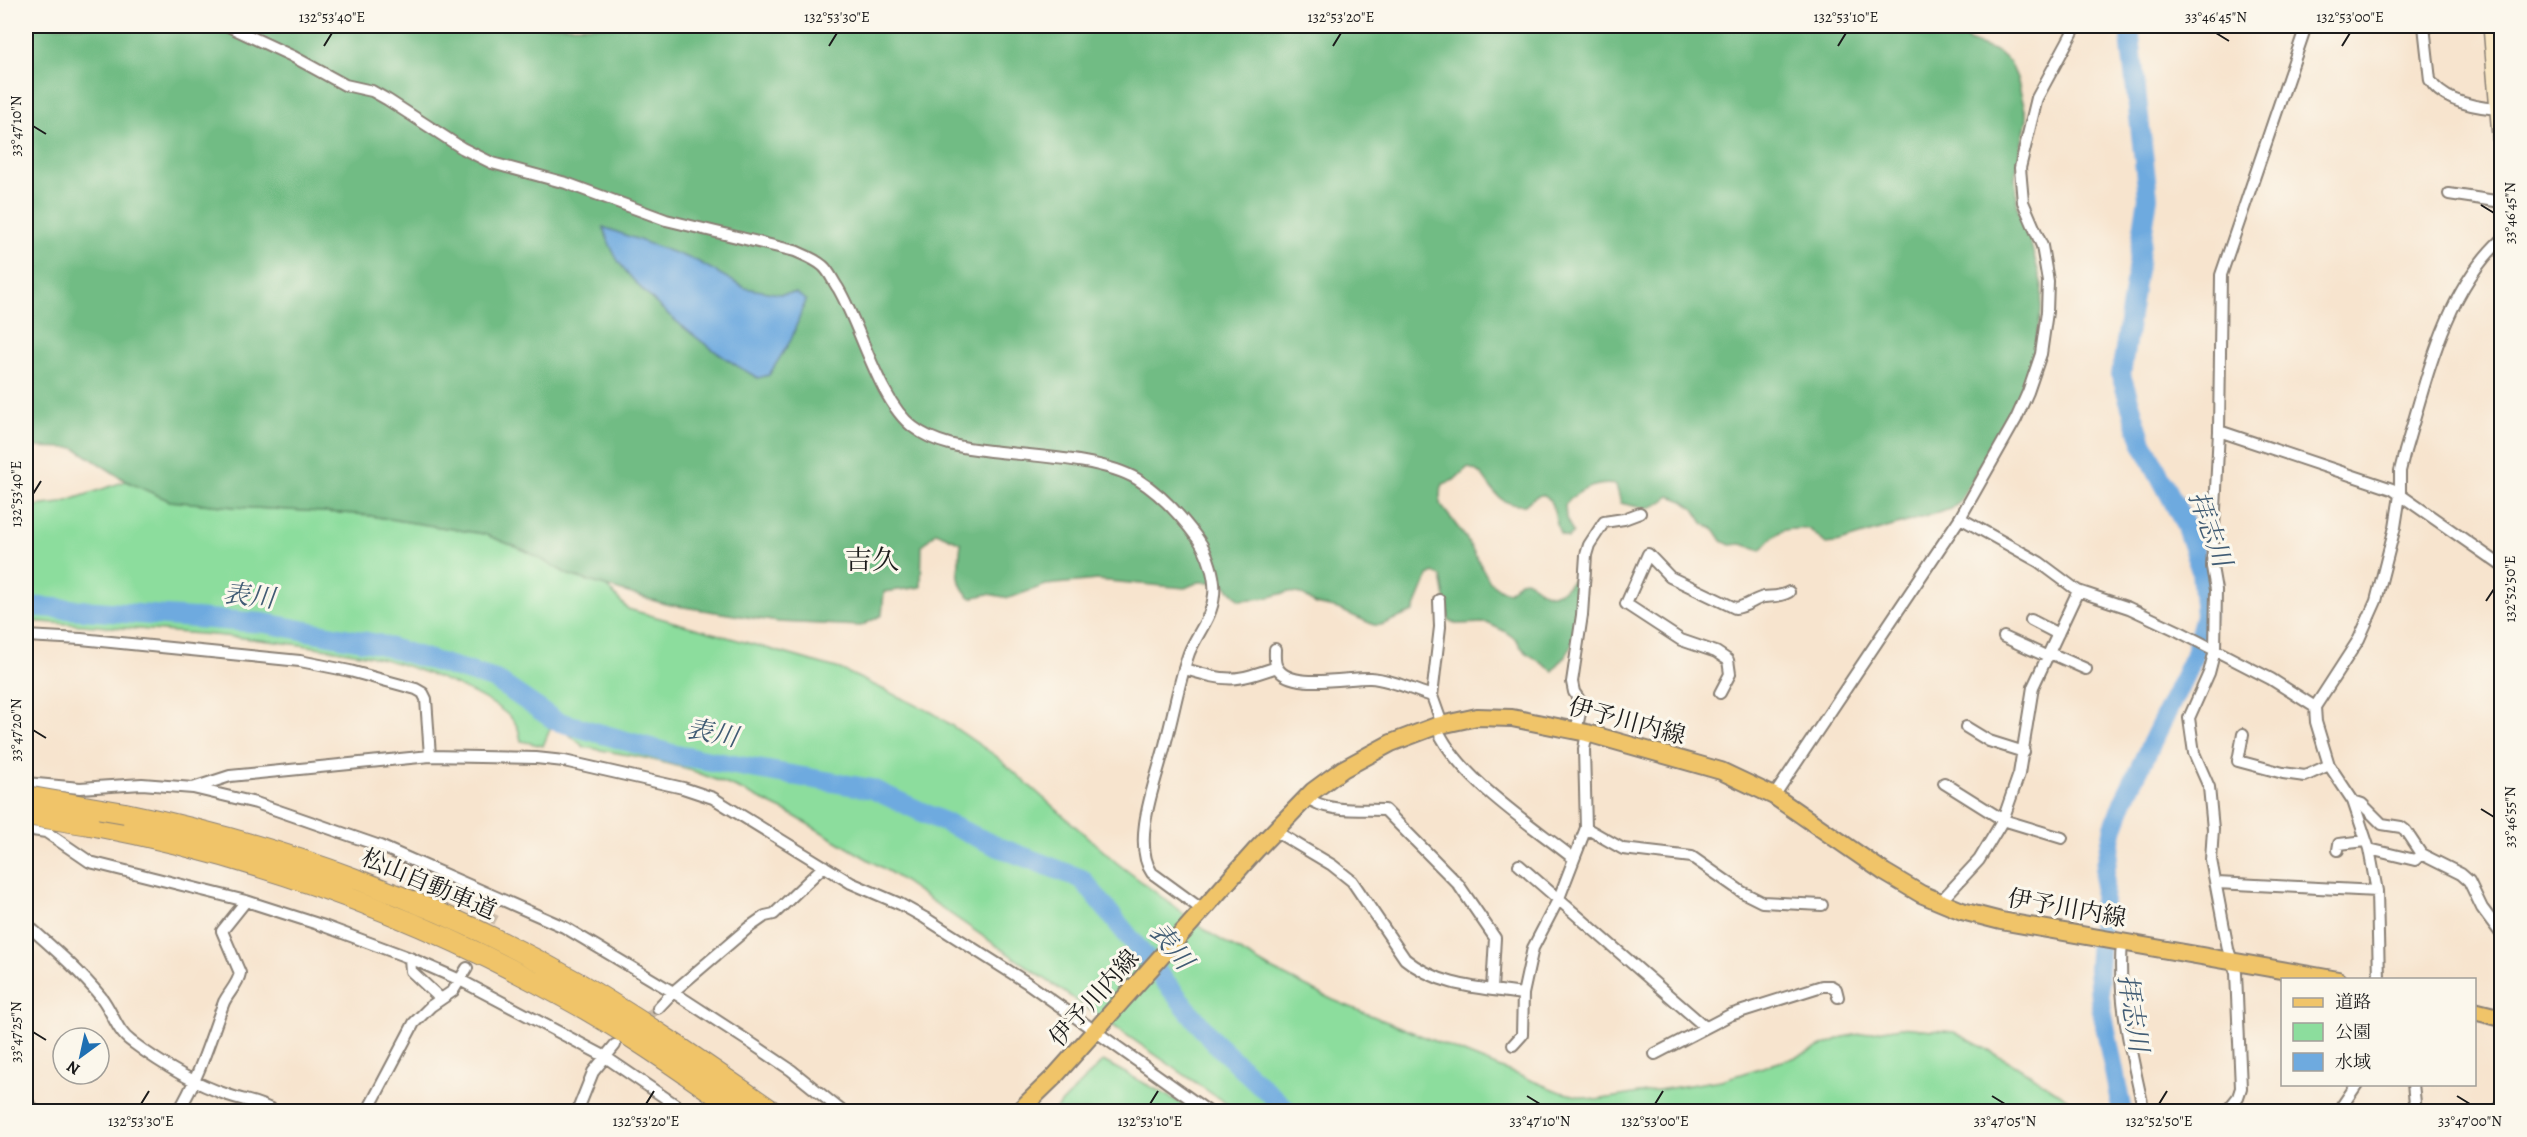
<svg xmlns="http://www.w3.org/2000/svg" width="2527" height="1137" font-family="Alegreya,'Noto Serif JP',serif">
<rect width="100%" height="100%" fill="#fbf7ec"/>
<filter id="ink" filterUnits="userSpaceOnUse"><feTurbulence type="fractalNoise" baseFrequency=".0167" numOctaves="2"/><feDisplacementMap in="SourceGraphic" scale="12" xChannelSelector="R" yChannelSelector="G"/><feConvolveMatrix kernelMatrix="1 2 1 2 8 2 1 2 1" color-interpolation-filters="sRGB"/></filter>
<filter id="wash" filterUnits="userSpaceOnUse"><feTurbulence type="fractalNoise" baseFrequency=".008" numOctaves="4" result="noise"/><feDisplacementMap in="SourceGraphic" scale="24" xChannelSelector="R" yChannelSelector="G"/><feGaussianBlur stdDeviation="1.35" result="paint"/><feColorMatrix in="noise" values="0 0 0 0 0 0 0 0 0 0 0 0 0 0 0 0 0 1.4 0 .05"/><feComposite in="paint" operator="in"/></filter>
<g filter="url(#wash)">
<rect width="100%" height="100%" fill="#f7e4ce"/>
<path fill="#8cdd9d" stroke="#547c5c" stroke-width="1.5" d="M126 481 170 501 235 507 358 514 484 534 526 551 569 575 606 586 628 609 840 669 933 713 996 756 1117 863 1209 933 1269 968 1333 1000 1560 1092 1596 1100 1721 1080 1799 1056 1843 1037 1901 1027 1954 1032 2016 1065 2086 1111H1237L891 873 789 813 739 789 688 769 645 758 584 747 565 731 551 727 543 746 521 741C519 731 518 724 510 717 483 691 402 662 365 655 253 635 138 629 26 621V507L61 503Z
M1103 1061 1179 1102 1190 1111H1054Z"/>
<path fill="#71bc84" stroke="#466c50" stroke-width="1.5" d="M26 26H1955L1969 41 1996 51 2010 62 2017 78 2027 118 2015 178 2018 209 2028 233 2042 285 2041 313 2034 352 2021 390 1960 502 1951 509 1836 543 1826 544 1809 529C1780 528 1780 529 1761 550L1741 544 1730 545 1722 541 1715 530 1703 523 1694 509 1683 501 1670 496C1650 512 1644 509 1621 503L1616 485C1596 482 1577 490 1565 505L1566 518 1573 533 1568 538 1560 534C1553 517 1554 476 1525 505 1487 507 1492 470 1467 468L1454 480 1443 484 1440 494V504L1466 538 1490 582 1501 590 1509 592 1520 581 1526 580C1538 587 1549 602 1564 589 1569 585 1570 582 1575 579L1579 582 1578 622 1571 648 1553 671 1527 653 1520 646 1517 640 1504 631 1487 623 1456 624 1449 620 1441 576 1434 573 1428 576 1413 612 1381 625H1374L1338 609 1316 604 1301 594 1288 592 1266 598 1240 600 1224 584 1217 582H1199L1185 588 1097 580 1046 585 1009 598 988 594 971 598C953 584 959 564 961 543L936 532 922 546 921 587 884 592 882 615 861 626 778 622 665 604 569 575 526 551 484 534 358 514 235 507 170 501 126 481 75 448 26 447Z"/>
<path fill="#6eaadf" stroke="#45637e" stroke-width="1.5" d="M603 227 697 261 745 288 779 294 796 293 806 300 791 340 769 375 758 378C712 353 653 307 621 265 613 255 608 240 603 227Z"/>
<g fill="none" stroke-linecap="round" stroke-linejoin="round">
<path stroke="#6eaadf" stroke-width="20" d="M26 606 264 623 378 644 496 680 556 721 676 755 872 789 996 846 1082 879 1214 1042 1289 1112
M2122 1112 2100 1000 2098 968 2105 871 2114 827 2124 800 2194 656 2205 615 2201 571 2185 524 2142 442 2121 375 2148 197 2130 37 2132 26"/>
</g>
</g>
<g filter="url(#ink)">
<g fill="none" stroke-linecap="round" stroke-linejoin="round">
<path stroke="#cbbcaa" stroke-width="10" stroke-dasharray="10 5" stroke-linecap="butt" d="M483 936 496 910
M638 1025 658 1008"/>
<defs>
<path id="street" d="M228 26 292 56 345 85 372 91 388 100 462 148 492 163 566 183 666 220 795 251C804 255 815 259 823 266 829 271 833 281 838 288 861 327 879 401 913 427 935 444 964 448 990 451 1031 456 1102 458 1137 479 1161 494 1182 517 1198 539 1208 553 1216 578 1214 595 1212 618 1197 633 1189 653 1179 681 1174 712 1166 741 1158 776 1130 841 1152 873L1204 911
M2424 26 2430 80C2442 101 2474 107 2497 109
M2449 194 2502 202
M2219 431 2392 489 2502 566
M1960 518 2039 562 2078 591 2129 608 2178 631 2271 679 2315 707
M1439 600 1440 627 1432 696 1442 724
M2031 620 2058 634
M26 636 81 639 300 661 350 671 416 689 423 693 426 699 430 756
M2004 637 2048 657
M1275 649C1275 655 1274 662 1277 667 1289 691 1348 677 1370 678 1390 679 1413 690 1432 696
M2050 653 2086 669
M1185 669C1230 682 1233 682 1277 667
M1720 693 1730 674 1728 660 1716 652 1681 640 1626 604 1648 554 1670 577 1735 608C1747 607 1754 599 1764 597 1774 596 1780 597 1789 592
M1436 726C1457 777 1529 823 1573 858
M1966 727 1989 741 2024 752
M1576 731 1582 704 1574 692 1572 682 1582 615 1586 555 1589 545 1604 522 1624 519 1640 513
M2243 734 2238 761 2283 773 2305 776 2329 765
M26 783 80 788 142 784 193 788 256 803 380 846 564 927 673 992 748 1041 791 1070 843 1112
M1944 783 2003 820 2062 838
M193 788 230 776 430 756 536 758 564 761 683 788 713 798 851 883 900 904 925 918 1026 982 1209 1112
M1774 796 1960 518 2016 419 2028 392 2041 354 2047 312 2048 281 2042 246 2023 202 2020 168 2037 98 2076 26
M1307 797C1325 813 1362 809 1385 810L1458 884 1495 938 1492 989
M2353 801 2362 804 2382 824 2401 827 2405 830 2421 854 2461 874 2469 881 2482 908 2502 935
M1586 828 1623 849 1692 857 1742 892 1762 902 1822 905
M26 829 46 832 90 862 246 901 324 926 410 958 460 980 604 1056 686 1112
M1275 831 1332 865 1352 881 1405 959C1439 987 1481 988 1523 994
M2369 849 2415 860 2421 854
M2338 850 2339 844 2366 841
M1519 865 1704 1026
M2217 883 2377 891
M1940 902 1979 860 2003 820 2019 774 2033 687 2078 591
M26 924C52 947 79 970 101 997 113 1012 116 1031 132 1042 160 1063 195 1084 228 1095 245 1101 260 1102 276 1112
M2122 943C2117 1000 2132 1056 2144 1112
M410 958 411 971 441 999
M2379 980 2377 891 2369 849 2353 801 2329 765 2316 722 2315 707 2359 639 2376 601 2395 527 2400 495V471L2405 451C2427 379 2444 292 2502 239
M658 1008 673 992 748 928 765 916 774 914 824 866
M1513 1045 1522 1035 1523 994 1533 948 1559 898 1586 828 1584 749 1587 733
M1655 1054 1730 1015 1822 986H1831L1836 989 1838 997
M2413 1084 2416 1112
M26 1102 37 1112
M178 1112C199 1078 210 1039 224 1002 229 992 238 984 240 973L222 931 246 901
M367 1112 414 1023 431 1006 453 991 467 968
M577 1112 593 1072 615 1045
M2226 1112 2238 1097 2241 1088 2236 973 2228 949 2211 860 2213 829 2209 787 2194 753 2189 718 2209 673 2215 650 2216 590 2212 567 2219 431 2221 275 2306 26
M2338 1112 2357 1084
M2498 1112 2502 1103"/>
<path id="secondary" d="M2491 26 2502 160"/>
<path id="primary" d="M2474 1011 2502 1018
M1018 1112 1054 1077 1256 850 1313 791 1343 769 1391 743 1436 726 1477 717 1512 718 1587 733 1721 771 1774 796 1884 872 1921 894 1962 911 2001 921 2338 980"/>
<path id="highway" d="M125 813C282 845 437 902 577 982 645 1022 709 1067 774 1112
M90 825C259 857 414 914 565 998 626 1031 683 1072 740 1112"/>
</defs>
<use href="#street" stroke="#8a8075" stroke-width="14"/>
<use href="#secondary" stroke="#8a8075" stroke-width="18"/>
<use href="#primary" stroke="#8a8075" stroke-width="20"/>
<use href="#highway" stroke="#8a8075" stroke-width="22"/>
<use href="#street" stroke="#fff" stroke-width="10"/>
<use href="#secondary" stroke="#f9e7c3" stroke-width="15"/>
<use href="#primary" stroke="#f0c469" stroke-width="16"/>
<use href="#highway" stroke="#f0c469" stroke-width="20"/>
<defs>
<path id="highway-bridge" d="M26 796 125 813
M26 815 90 825"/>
</defs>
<use href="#highway-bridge" stroke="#8a8075" stroke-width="22" stroke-linecap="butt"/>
<use href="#highway-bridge" stroke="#f0c469" stroke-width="20"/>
</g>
</g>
<path fill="none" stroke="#1c1c1c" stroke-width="2" d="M2216 33 2229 41M324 46 332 33M829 46 837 33M1333 46 1341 33M1838 46 1846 33M2342 46 2350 33M33 126 46 134M2481 205 2494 213M33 494 41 481M2486 601 2494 589M33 730 46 738M2481 809 2494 817M33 1032 46 1040M1527 1096 1540 1104M1992 1096 2005 1104M2457 1096 2470 1104M141 1104 149 1091M646 1104 654 1091M1150 1104 1158 1091M1655 1104 1663 1091M2159 1104 2167 1091"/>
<g text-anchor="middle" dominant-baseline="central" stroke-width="6" stroke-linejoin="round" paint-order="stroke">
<g font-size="24" fill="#1c1c1c" stroke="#fbf7ec">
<text transform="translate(1627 721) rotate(15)">伊予川内線</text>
<text transform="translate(429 884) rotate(23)">松山自動車道</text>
<text transform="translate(2067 908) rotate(10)">伊予川内線</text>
<text transform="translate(1094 998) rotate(-48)">伊予川内線</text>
</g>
<g font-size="26" font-style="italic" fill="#415c74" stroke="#fbf7ec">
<text transform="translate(2210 529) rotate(70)">拝志川</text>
<text transform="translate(249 596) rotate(6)">表川</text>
<text transform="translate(712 733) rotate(11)">表川</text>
<text transform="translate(1171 946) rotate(51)">表川</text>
<text transform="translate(2133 1013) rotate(81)">拝志川</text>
</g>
<g font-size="27" fill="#1c1c1c" stroke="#fbf7ec">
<text x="872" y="560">吉久</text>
</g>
</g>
<rect width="2527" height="1137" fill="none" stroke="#fbf7ec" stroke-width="66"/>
<rect x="2281" y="978" width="195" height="108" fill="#fbf7ec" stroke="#a29f99" stroke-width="1.5"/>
<rect x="2293" y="998" width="30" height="9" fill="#f0c469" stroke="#a29f99" stroke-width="1.5"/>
<text x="2335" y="1008" font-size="18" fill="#1c1c1c">道路</text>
<rect x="2293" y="1023" width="30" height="18" fill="#8cdd9d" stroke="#a29f99" stroke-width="1.5"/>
<text x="2335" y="1038" font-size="18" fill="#1c1c1c">公園</text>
<rect x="2293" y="1053" width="30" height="18" fill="#6eaadf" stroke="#a29f99" stroke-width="1.5"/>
<text x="2335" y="1068" font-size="18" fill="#1c1c1c">水域</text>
<g transform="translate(81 1056) rotate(213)"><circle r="28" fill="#fbf7ec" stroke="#a29f99" stroke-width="1.5"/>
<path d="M0-4.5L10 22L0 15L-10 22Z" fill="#1f6fb2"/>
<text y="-9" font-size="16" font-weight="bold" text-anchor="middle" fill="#1c1c1c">N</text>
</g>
<rect x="33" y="33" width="2461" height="1071" fill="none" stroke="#1c1c1c" stroke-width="2"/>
<g font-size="15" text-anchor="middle" fill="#1c1c1c">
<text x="332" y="22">132°53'40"E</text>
<text x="837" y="22">132°53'30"E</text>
<text x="1341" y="22">132°53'20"E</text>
<text x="1846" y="22">132°53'10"E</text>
<text x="2216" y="22">33°46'45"N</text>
<text x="2350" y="22">132°53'00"E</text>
<text transform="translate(16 126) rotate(-90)" y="5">33°47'10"N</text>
<text transform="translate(2510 213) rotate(-90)" y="5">33°46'45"N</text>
<text transform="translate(16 494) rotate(-90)" y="5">132°53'40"E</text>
<text transform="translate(2510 589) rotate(-90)" y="5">132°52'50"E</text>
<text transform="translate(16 730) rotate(-90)" y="5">33°47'20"N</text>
<text transform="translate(2510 817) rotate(-90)" y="5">33°46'55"N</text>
<text transform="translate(16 1032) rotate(-90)" y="5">33°47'25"N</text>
<text x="141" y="1126">132°53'30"E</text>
<text x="646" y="1126">132°53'20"E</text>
<text x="1150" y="1126">132°53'10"E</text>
<text x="1540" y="1126">33°47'10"N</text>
<text x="1655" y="1126">132°53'00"E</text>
<text x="2005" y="1126">33°47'05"N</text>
<text x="2159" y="1126">132°52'50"E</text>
<text x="2470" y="1126">33°47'00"N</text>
</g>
</svg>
